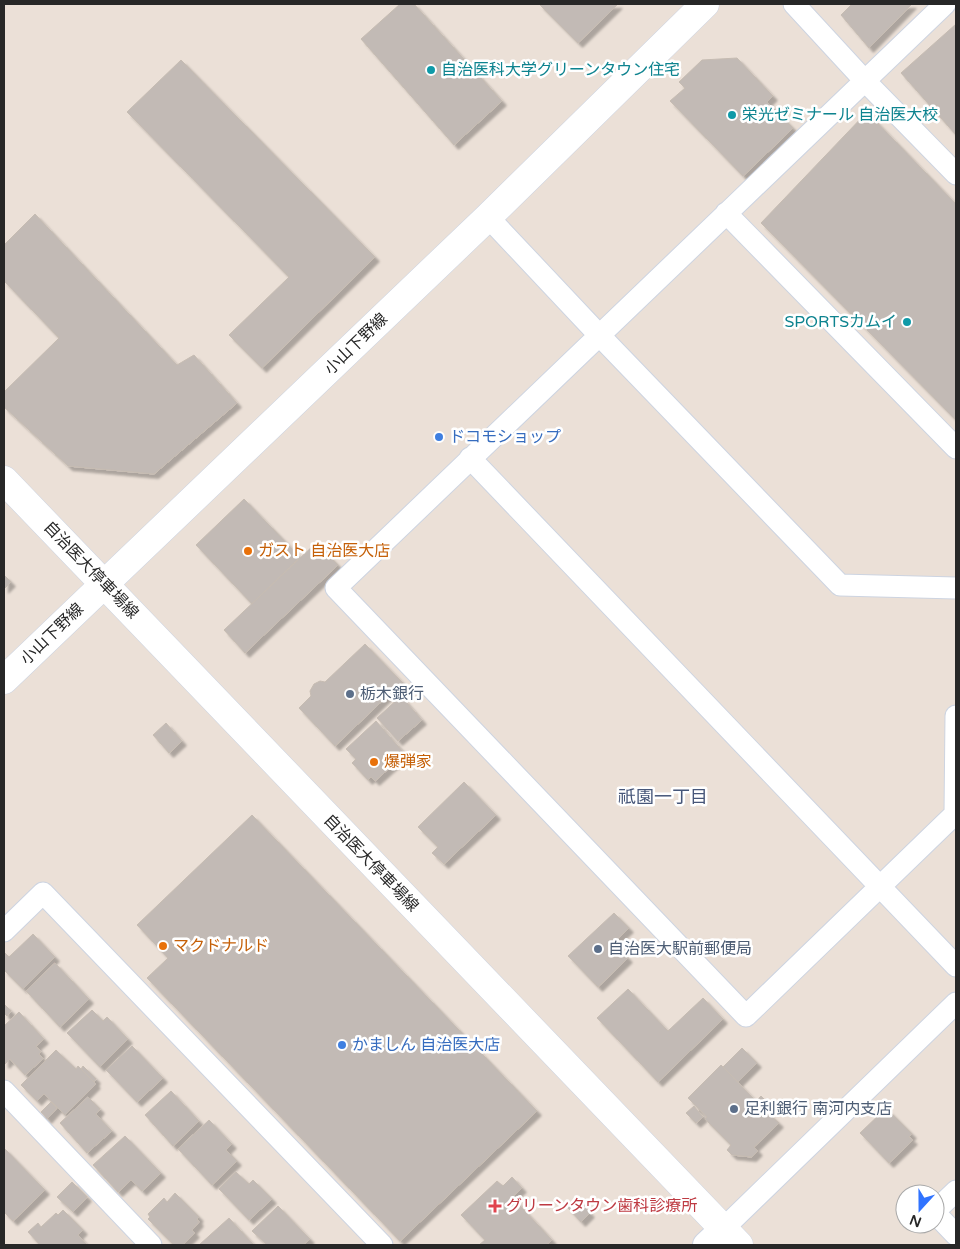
<svg xmlns="http://www.w3.org/2000/svg" width="960" height="1249" font-family="'Varela Round','Noto Sans JP',sans-serif">
<defs>
<filter id="shadow"><feDropShadow dx="4.5" dy="4.5" stdDeviation="1" flood-color="#0004"/></filter>
</defs>
<rect width="100%" height="100%" fill="#ebe0d7"/>
<path fill="#c2bab5" stroke="#c6bcb2" filter="url(#shadow)" d="M400 4H414L502 101 454 145 361 39Z
M539 4H618L578 43Z
M852 4H912L869 48 841 15Z
M956 24V135L901 73Z
M737 58 773 96 767 102 793 128 743 176 670 101 685 88 679 82 702 60Z
M181 60 375 257 262 368 229 335 289 277 127 112Z
M867 112 956 204V420L761 223Z
M35 214 177 365 194 355 237 403 154 474 68 466 4 407V392L59 338 4 281V245Z
M244 499 300 557 252 604 196 545Z
M316 543 338 565 245 653 224 630Z
M4 575 11 582 4 589Z
M365 644 402 682 335 746 299 708 311 696 310 691 314 684 320 681 325 682Z
M401 696 422 720 398 741 377 718Z
M376 721 405 754 375 781 371 777 368 780 352 763 356 759 346 749Z
M166 723 182 741 169 753 153 735Z
M464 782 496 815 444 864 432 853 438 847 418 827Z
M252 815 537 1111 400 1241 147 978 168 958 137 925Z
M614 913 629 928 613 943 628 958 598 987 568 956Z
M33 934 55 957 23 989 4 970V952L9 957Z
M55 963 89 999 60 1027 26 991Z
M628 989 668 1031 703 998 723 1019 658 1082 597 1018Z
M4 1004 11 1011 7 1016 4 1013Z
M92 1010 103 1021 107 1017 128 1039 100 1067 67 1033Z
M19 1012 44 1039 36 1046 41 1052 39 1054 43 1059 25 1075 10 1059 5 1064 4 1063V1026Z
M132 1046 163 1078 137 1102 106 1070Z
M742 1048 757 1063 738 1082 723 1067Z
M56 1050 76 1069 78 1066 96 1084 65 1115 44 1094 37 1101 21 1085Z
M721 1065 756 1101 761 1096 772 1107 767 1112 779 1123 754 1147 758 1151 752 1157 732 1155 727 1150 731 1145 705 1119 707 1117 688 1098Z
M83 1066 96 1079 94 1082 81 1069Z
M171 1091 199 1121 173 1146 145 1115Z
M88 1097 100 1109 96 1114 112 1131 87 1153 60 1123Z
M51 1102 57 1108 47 1119 41 1112Z
M694 1106 703 1117 696 1123 686 1113Z
M888 1110 912 1134 909 1137 913 1140 889 1163 860 1133 883 1111 885 1113Z
M209 1120 232 1144 226 1150 237 1161 212 1185 178 1149Z
M125 1136 161 1173 142 1191 131 1180 118 1192 93 1165Z
M4 1148 45 1190 13 1221 4 1212Z
M236 1172 249 1184 253 1180 272 1199 249 1220 219 1189Z
M512 1177 522 1188 512 1197 552 1240 546 1245H479L485 1240 461 1215 497 1181 503 1186Z
M72 1182 87 1197 73 1212 57 1197Z
M175 1193 199 1217 197 1219 199 1222 192 1230 195 1233 183 1245H174L148 1219 150 1217 148 1214 164 1198 167 1202Z
M576 1198 590 1213 581 1222 567 1207Z
M278 1206 310 1239 303 1245H267L252 1231Z
M63 1210 83 1230 78 1235 87 1245H40L28 1232 38 1223 41 1227 56 1213 58 1215Z
M229 1218 254 1245H199Z"/>
<g fill="none" stroke-linecap="round" stroke-linejoin="round">
<defs>
<path id="minor" d="M794 4 865 81 956 174
M945 4 336 588 746 1016 955 814 956 716
M726 213 956 448
M488 217 600 336 840 585 956 588
M470 458 956 966
M4 931 43 893 382 1245
M4 1091 151 1245
M935 1211 956 1191
M935 1213 956 1235
M723 1229 956 1003"/>
<path id="tertiary" d="M706 1245 723 1229"/>
<path id="secondary" d="M4 480 739 1245
M4 680 488 217 705 4"/>
</defs>
<use href="#minor" stroke="#cdd4e1" stroke-width="23"/>
<use href="#tertiary" stroke="#cdd4e1" stroke-width="28"/>
<use href="#secondary" stroke="#cdd4e1" stroke-width="29"/>
<use href="#minor" stroke="#fff" stroke-width="21"/>
<use href="#tertiary" stroke="#fff" stroke-width="26"/>
<use href="#secondary" stroke="#fff" stroke-width="28"/>
</g>
<g fill="#0f9aa8" stroke="#fff" stroke-width="2">
<circle cx="431" cy="70" r="5"/>
<circle cx="732" cy="115" r="5"/>
<circle cx="907" cy="322" r="5"/>
</g>
<g fill="#3f7fe0" stroke="#fff" stroke-width="2">
<circle cx="439" cy="437" r="5"/>
<circle cx="342" cy="1045" r="5"/>
</g>
<g fill="#e8710a" stroke="#fff" stroke-width="2">
<circle cx="248" cy="551" r="5"/>
<circle cx="374" cy="762" r="5"/>
<circle cx="163" cy="946" r="5"/>
</g>
<g fill="#5c6f8a" stroke="#fff" stroke-width="2">
<circle cx="350" cy="694" r="5"/>
<circle cx="598" cy="949" r="5"/>
<circle cx="734" cy="1109" r="5"/>
</g>
<path fill="#e0444e" stroke="#fff" stroke-width="2" d="M492.5 1198.5h5v5h5v5h-5v5h-5v-5h-5v-5h5z"/>
<g text-anchor="middle" dominant-baseline="central" stroke-width="5" stroke-linejoin="round" paint-order="stroke">
<g font-size="16" fill="#0d838f" stroke="#fff" text-anchor="start">
<text x="441" y="70">自治医科大学グリーンタウン住宅</text>
<text x="742" y="115">栄光ゼミナール 自治医大校</text>
<text x="897" y="322" text-anchor="end">SPORTSカムイ</text>
</g>
<g font-size="16" fill="#272727" stroke="#fff">
<text transform="translate(356 344) rotate(-44)">小山下野線</text>
<text transform="translate(91 570) rotate(46)">自治医大停車場線</text>
<text transform="translate(52 634) rotate(-44)">小山下野線</text>
<text transform="translate(371 863) rotate(46)">自治医大停車場線</text>
</g>
<g font-size="16" fill="#366cbe" stroke="#fff" text-anchor="start">
<text x="449" y="437">ドコモショップ</text>
<text x="352" y="1045">かましん 自治医大店</text>
</g>
<g font-size="16" fill="#c56008" stroke="#fff" text-anchor="start">
<text x="258" y="551">ガスト 自治医大店</text>
<text x="384" y="762">爆弾家</text>
<text x="173" y="946">マクドナルド</text>
</g>
<g font-size="16" fill="#4e5e75" stroke="#fff" text-anchor="start">
<text x="360" y="694">栃木銀行</text>
<text x="608" y="949">自治医大駅前郵便局</text>
<text x="744" y="1109">足利銀行 南河内支店</text>
</g>
<g font-size="16" fill="#be3a42" stroke="#fff" text-anchor="start">
<text x="506" y="1206">グリーンタウン歯科診療所</text>
</g>
<g font-size="18" fill="#465679" stroke="#fff">
<text x="663" y="797">祇園一丁目</text>
</g>
</g>
<rect width="960" height="1249" fill="none" stroke="#272727" stroke-width="10"/>
<g transform="translate(920 1209) rotate(201)"><circle r="24" fill="#ffffff" stroke="#a9a9a9"/>
<path d="M0-4L9 19L0 12L-9 19Z" fill="#3073ff"/>
<text y="-8" font-size="14" font-weight="bold" text-anchor="middle" fill="#272727">N</text>
</g>
</svg>
